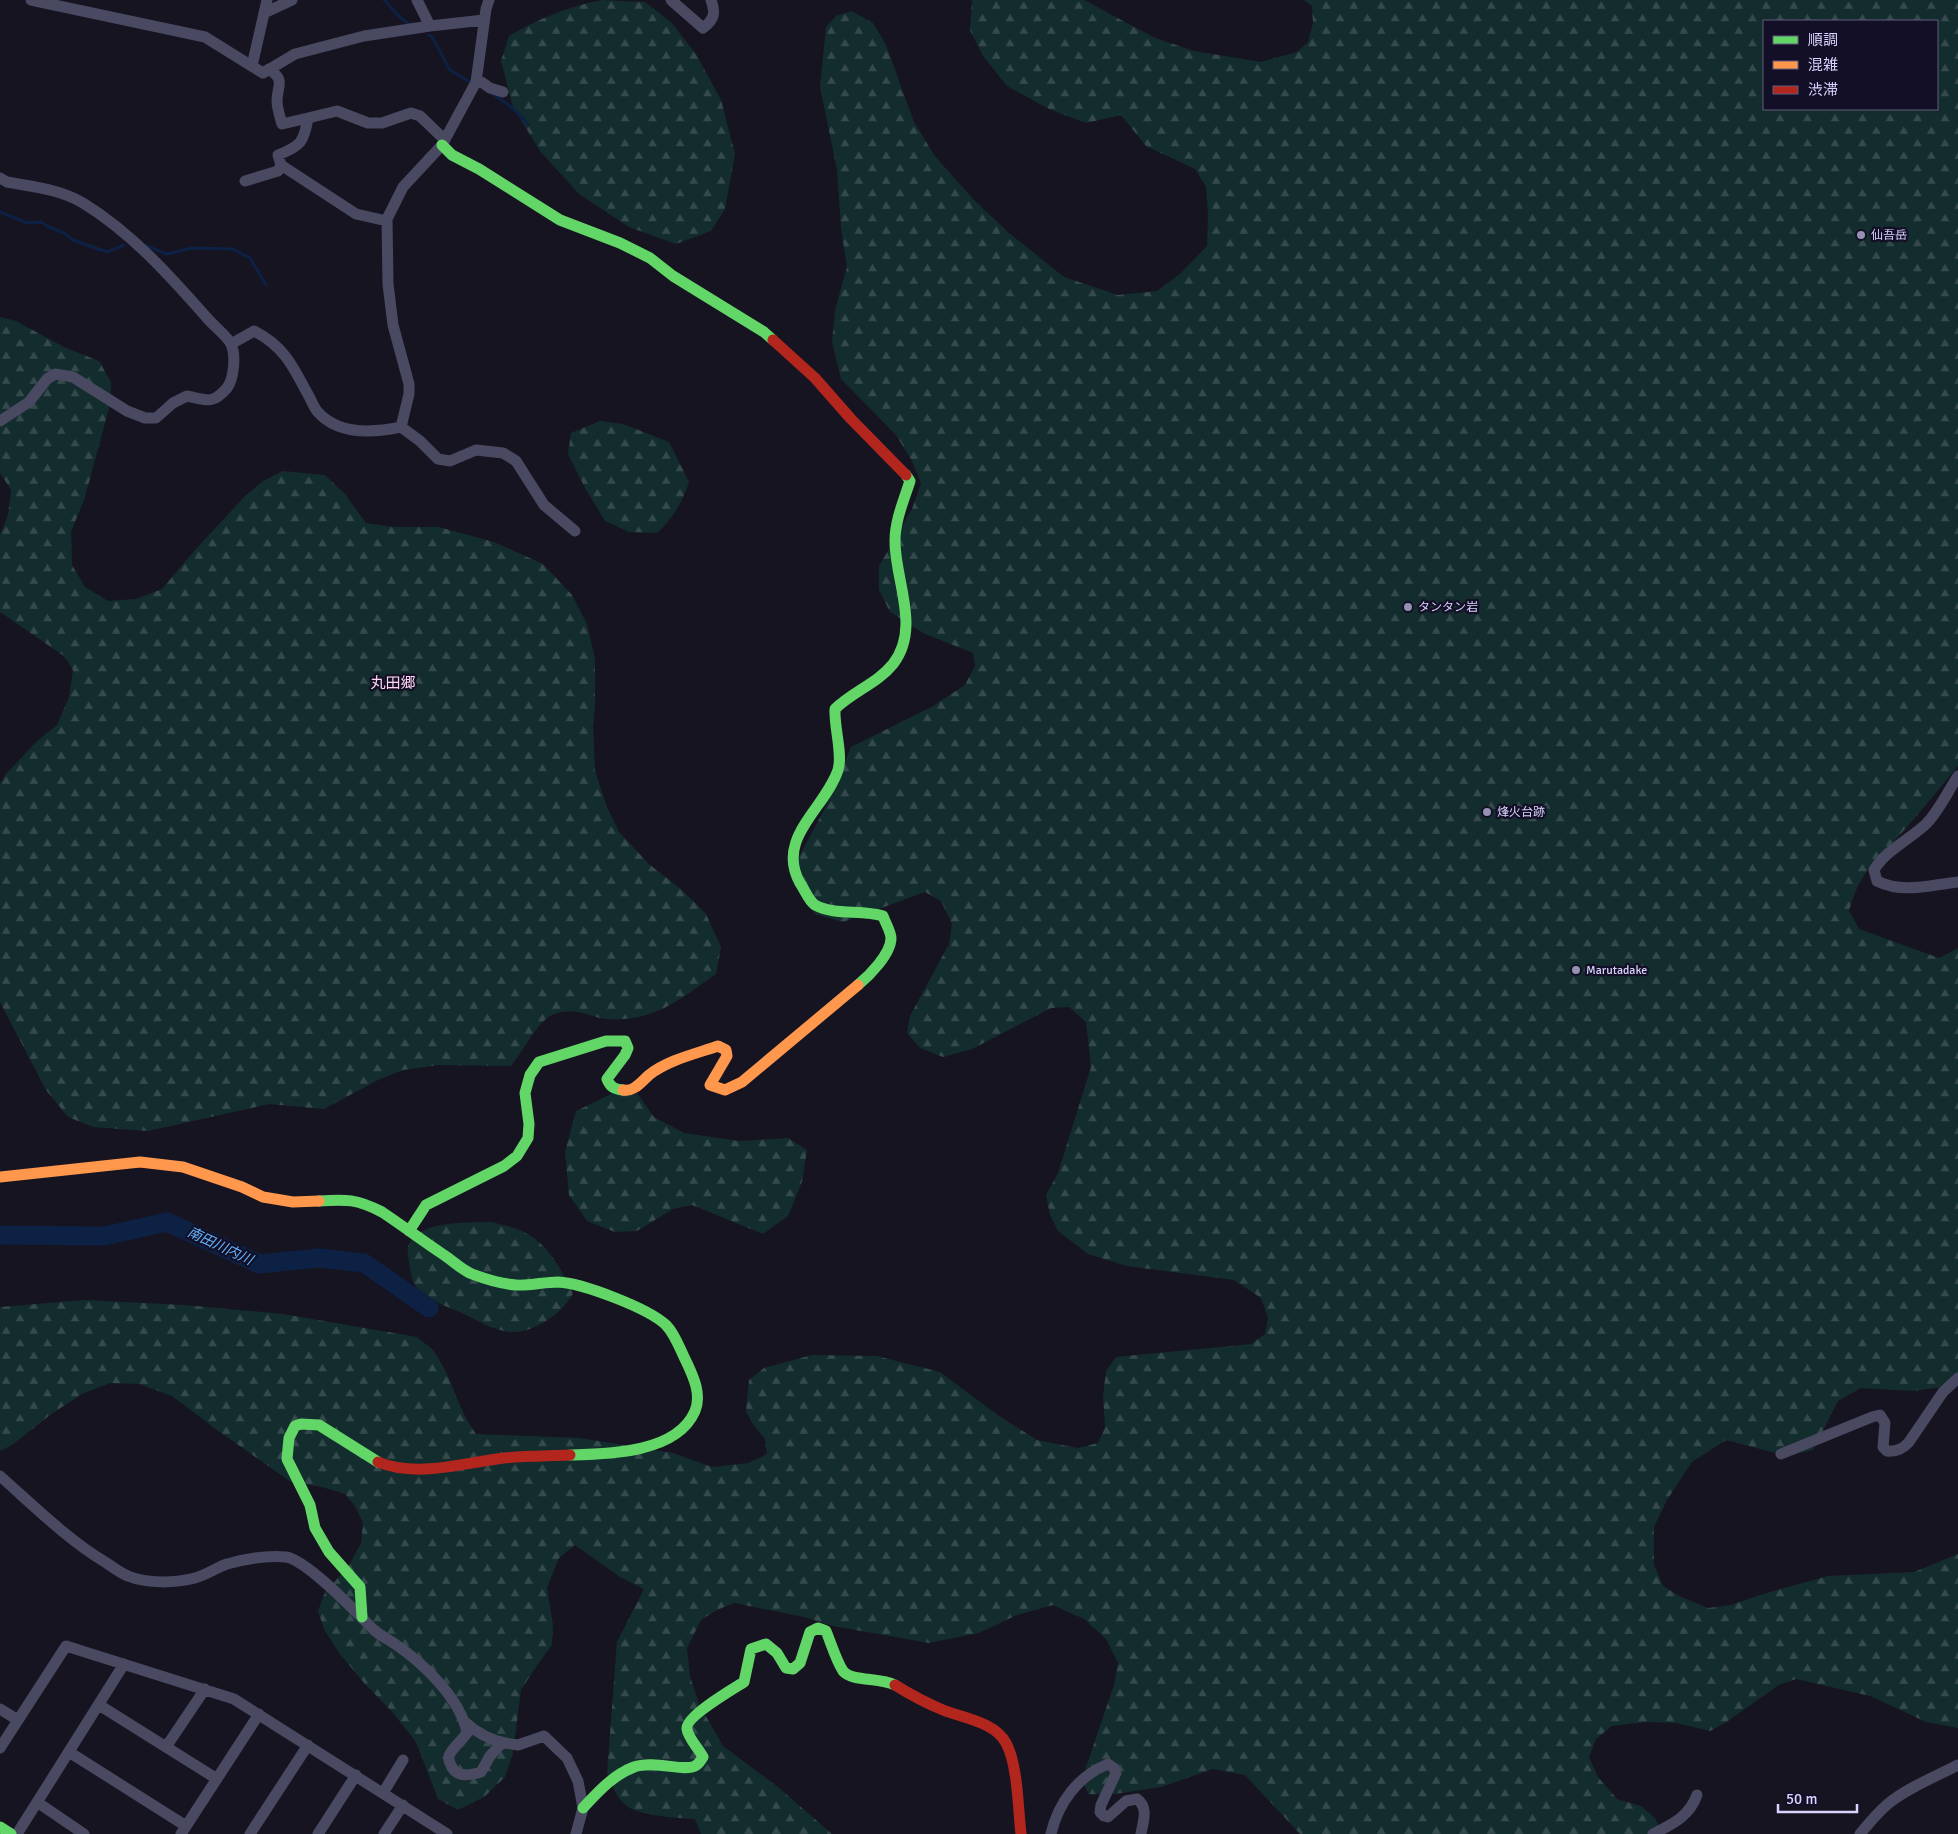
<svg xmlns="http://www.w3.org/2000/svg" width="1958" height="1834" font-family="Signika,'Noto Sans JP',sans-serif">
<defs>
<pattern id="forest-firs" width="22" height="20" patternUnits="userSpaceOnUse" patternTransform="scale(1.25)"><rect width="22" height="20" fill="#132c2d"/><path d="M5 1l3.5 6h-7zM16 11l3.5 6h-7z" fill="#354a4c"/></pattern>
</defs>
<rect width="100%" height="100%" fill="#161421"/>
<path fill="url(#forest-firs)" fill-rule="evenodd" d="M602 0 645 2 671 22 696 54 721 100 735 154 725 209 711 231 676 244 629 227 579 194 540 151 513 107 501 61 509 36C540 18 567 7 602 0Z
M972 0H1084L1155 38 1194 51 1261 62 1297 52 1308 42 1313 23 1312 6 1304 0H1958V766C1938 790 1918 815 1897 838 1873 864 1859 874 1849 911L1859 929 1939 958 1958 948V1385L1913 1391 1861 1388 1838 1401 1813 1450 1787 1456 1726 1440 1692 1462 1667 1500 1654 1527V1565L1663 1586 1681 1597 1708 1608 1731 1605 1763 1594 1828 1576 1914 1572 1958 1554V1728L1926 1722 1870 1696 1796 1679 1779 1685 1725 1723 1710 1731 1676 1723 1646 1722 1612 1726 1596 1739 1589 1757 1598 1777 1617 1799 1641 1806 1655 1818 1663 1834H1300L1245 1775 1213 1769 1161 1787 1108 1795 1088 1794 1082 1779 1114 1685 1118 1663 1106 1639 1084 1619 1053 1605 1017 1615 979 1633 929 1643 833 1626 804 1617 734 1603 717 1610 701 1620 687 1648 690 1676 699 1704 723 1746 778 1787 832 1834H701L695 1819C678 1818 645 1816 630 1808 618 1802 612 1785 607 1773L617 1642 644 1589 620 1577 575 1545 559 1558 547 1588 553 1625 552 1645 538 1664 521 1690 513 1753 505 1777 484 1797 458 1810 438 1799 416 1742 393 1713 365 1684 339 1653 324 1629 318 1611 325 1592 348 1567 361 1543 363 1523 355 1506 345 1494 322 1487 291 1482 217 1430 172 1396 139 1384 110 1383 82 1394 50 1415 12 1445 0 1451V1307L84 1300 185 1305 283 1314 417 1337C421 1341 428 1345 432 1349 451 1373 457 1408 476 1434L580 1438 673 1453 712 1467 748 1463 767 1454 765 1439 752 1423 746 1411 749 1380 764 1368 812 1355 877 1356 940 1372 999 1416 1037 1440 1078 1448 1098 1443 1105 1428 1103 1396 1106 1371 1116 1357 1251 1344 1265 1334 1268 1318 1261 1298 1234 1280 1127 1266 1088 1254 1058 1231 1050 1215 1046 1195 1058 1173 1091 1067 1086 1022 1069 1007 1051 1008 972 1049 943 1057 920 1048 907 1033 910 1016 949 944 952 924 941 901 925 892 843 922 815 914 795 886 791 872 825 808 851 747 933 706 965 685 975 666 973 653 925 634 890 612 879 590V566L912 509 921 483 912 461 896 435 841 379 832 342 835 310 847 267 841 228 837 170 820 87 826 27 836 16 852 11 873 23 886 45 914 122 934 155 973 199 1009 233 1064 277 1118 295 1157 291 1181 273 1207 246 1208 214 1206 187 1195 169 1146 146 1121 115 1086 123 1051 110 1007 86 983 56 970 30ZM1764 21H1937V109H1764Z
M0 317 16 321 64 347 99 361 111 382V401L91 475 84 500 71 532 72 565 85 587 108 601 136 599 162 589 195 550 245 496 263 481 283 471 325 475 345 494 366 523 393 527H439L494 542 543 564 572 595 587 624 595 659V706L593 725 595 771 607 807 619 832 649 864 682 890 706 914 721 947 716 974C680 999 655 1022 608 1019 588 1018 577 1005 552 1015 536 1023 523 1052 511 1066L439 1065 403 1070 378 1080 324 1109 269 1104 148 1131 93 1127 68 1117 46 1090 0 1002V784L5 775 37 741 57 725 69 697 73 670 64 656 0 612V535L8 515 11 490 0 473Z
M600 421 623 424 669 442 689 482C683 501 672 520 657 533L629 532 605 521 585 488 568 454 571 433Z
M613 1093H637L654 1117 684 1133 739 1141 788 1138 807 1150 802 1182 788 1216 763 1234 692 1205 673 1209 637 1231 615 1232 587 1221 569 1195 565 1152 576 1111Z
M492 1222C502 1225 513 1227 522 1231 548 1243 561 1269 573 1293 563 1313 535 1333 511 1332 494 1331 477 1320 462 1313 447 1307 430 1300 418 1289 412 1284 410 1269 409 1261 408 1256 407 1250 408 1246 420 1219 468 1223 492 1222Z"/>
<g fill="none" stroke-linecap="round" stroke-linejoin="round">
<path stroke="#0d2144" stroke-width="3" d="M384 0 400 17 410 25
M429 35 432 37 450 70 472 83
M491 93C505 102 518 111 528 125
M0 212 27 223 41 222 49 227 64 233 73 240 107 252 124 245
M144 245 167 254 192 248 233 249 250 258 266 285"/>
<path stroke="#0d2144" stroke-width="19" d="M0 1235 104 1236 167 1222 259 1264 319 1258 364 1263 429 1308"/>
<path stroke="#4a4962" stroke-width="11" d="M31 0 205 37 263 73 295 54 364 36 430 26 484 20
M417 0 430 26
M671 0 703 28C714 20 716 13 711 0
M264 13 292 0
M252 66 267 0
M269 69C286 81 277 85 277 101 277 108 280 117 282 124L308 118
M477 79 490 88 503 92
M0 178 7 182C34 187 59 189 83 203 132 233 171 277 208 319 214 326 228 337 231 344 236 355 234 379 227 388 212 405 207 400 187 396L173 403 156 418H145L127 411 73 377 55 374 47 379 29 402 0 421
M245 181 278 171 281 165
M387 221 356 214 281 165 278 155C301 146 304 142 308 118L337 111 368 123H382L411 113 420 116 445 140
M231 344 254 331C282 345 292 364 306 391 310 397 313 406 317 411 337 435 373 433 401 427L420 441 438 459 450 461 476 450 503 453 516 461 544 505 575 531
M401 427 409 394V384L393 325 388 284 387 219 403 187 442 145 476 82 486 9 489 0
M1958 776C1948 791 1939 811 1926 824 1909 840 1886 850 1874 870L1877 881C1903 894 1930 885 1958 882
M1781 1454 1872 1417 1880 1415 1885 1423 1883 1447 1887 1451C1896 1452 1903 1449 1909 1442L1943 1392 1958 1378
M0 1476C34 1506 67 1539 105 1562 113 1567 120 1573 128 1576 147 1584 176 1583 195 1578 206 1575 216 1568 227 1564 245 1559 267 1555 286 1557 307 1560 357 1613 373 1629 379 1635 388 1639 395 1644 423 1663 461 1699 467 1733 462 1740 456 1745 451 1752 448 1756 448 1759 450 1763 455 1778 468 1776 481 1772L490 1756 500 1745 505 1743 518 1745 544 1736 567 1758 578 1781 583 1808 576 1834
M99 1705 217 1779
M0 1709 18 1720
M465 1722C476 1732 491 1740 505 1743
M166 1747 205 1689
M0 1748 66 1646 234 1699 447 1834
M69 1752 186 1826
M383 1793 403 1760
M37 1802 84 1834
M17 1834 124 1664
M181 1834 259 1714
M250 1834 308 1745
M318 1834 356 1775
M384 1834 403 1805
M1051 1834C1058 1803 1078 1776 1108 1764L1114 1768 1116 1773 1101 1805 1100 1812 1104 1816 1108 1817 1126 1801 1137 1799C1149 1808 1143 1821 1141 1834
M1653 1834C1672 1824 1689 1817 1697 1795
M1860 1834C1869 1823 1878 1812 1889 1803 1909 1787 1935 1777 1958 1765"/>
<path stroke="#63d668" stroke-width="11" d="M442 145 452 155 479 169 560 220 620 243 650 258 673 276 764 332 773 340
M858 985C869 976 891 954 891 938 891 932 885 922 883 916 862 909 835 916 815 905 808 900 805 890 800 883 775 838 825 809 838 770 843 754 834 728 835 709 852 692 878 683 893 664 921 628 895 581 895 541 895 520 904 500 910 481L906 475
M319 1201C346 1199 357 1199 382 1212 403 1226 423 1241 444 1255 453 1261 462 1270 472 1274 485 1279 503 1284 516 1285 530 1286 544 1282 558 1282 582 1283 648 1308 666 1325 675 1334 680 1349 686 1361 693 1376 702 1394 695 1411 677 1453 609 1454 570 1455
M409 1231 426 1205 504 1166 517 1156 528 1138 529 1124 525 1093 530 1075 539 1062 606 1041H625L628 1048 625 1055 607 1079C610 1087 614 1089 623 1090
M362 1617 360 1587 329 1552 315 1528 310 1505 287 1459 289 1438 295 1426 301 1424 319 1425 378 1462
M583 1808C598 1792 613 1775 634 1767 654 1760 684 1772 695 1766 699 1764 701 1760 703 1757 699 1749 688 1738 687 1729 685 1717 733 1689 744 1682L751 1649 766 1644 777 1653 786 1668 793 1669 800 1663 810 1632 818 1628 826 1631C831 1643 836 1660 843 1671 852 1682 880 1677 895 1685
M0 1827 11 1834"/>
<path stroke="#ff974d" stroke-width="11" d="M623 1090C634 1092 641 1082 649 1075 668 1060 695 1054 718 1046L726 1050 727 1056 710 1085 725 1090 742 1082 858 985
M0 1177 140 1162 183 1167 242 1187 263 1197 293 1202 319 1201"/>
<path stroke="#b3261e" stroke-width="11" d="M773 340 815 378 851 419 906 475
M378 1462C417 1478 463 1463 504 1458 525 1456 548 1456 570 1455
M895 1685C911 1695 926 1703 943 1710 963 1718 995 1722 1006 1743 1018 1765 1018 1809 1021 1834"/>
</g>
<g fill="#9591b1" stroke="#130f26" stroke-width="2">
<circle cx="1861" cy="235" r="5"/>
<circle cx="1408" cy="607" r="5"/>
<circle cx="1487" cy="812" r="5"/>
<circle cx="1576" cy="970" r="5"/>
</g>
<g text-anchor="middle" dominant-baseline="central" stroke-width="4.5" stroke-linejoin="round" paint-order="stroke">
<g font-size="12" fill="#d9d4ff" stroke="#130f26" text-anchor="start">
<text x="1871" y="235">仙吾岳</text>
<text x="1418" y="607">タンタン岩</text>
<text x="1497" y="812">烽火台跡</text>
<text x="1586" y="970">Marutadake</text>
</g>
<g font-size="14" font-style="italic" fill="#62b6ff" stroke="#130f26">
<text transform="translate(220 1246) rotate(25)">南田川内川</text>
</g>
<g font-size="15" fill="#ffd6f0" stroke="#130f26">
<text x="393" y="683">丸田郷</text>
</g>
</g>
<rect x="1763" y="20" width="175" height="90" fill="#130f26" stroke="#625e7d"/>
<rect x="1773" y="36" width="25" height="8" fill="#63d668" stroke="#625e7d"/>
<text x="1808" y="45" font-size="15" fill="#d9d4ff">順調</text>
<rect x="1773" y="61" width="25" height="8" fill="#ff974d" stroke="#625e7d"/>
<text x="1808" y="70" font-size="15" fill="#d9d4ff">混雑</text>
<rect x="1773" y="86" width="25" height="8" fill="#b3261e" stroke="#625e7d"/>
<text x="1808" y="95" font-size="15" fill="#d9d4ff">渋滞</text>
<path d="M1778 1804v8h79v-8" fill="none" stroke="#d9d4ff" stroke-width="2.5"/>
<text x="1786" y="1804" font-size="15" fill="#d9d4ff" stroke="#130f26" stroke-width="4" paint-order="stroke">50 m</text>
</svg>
